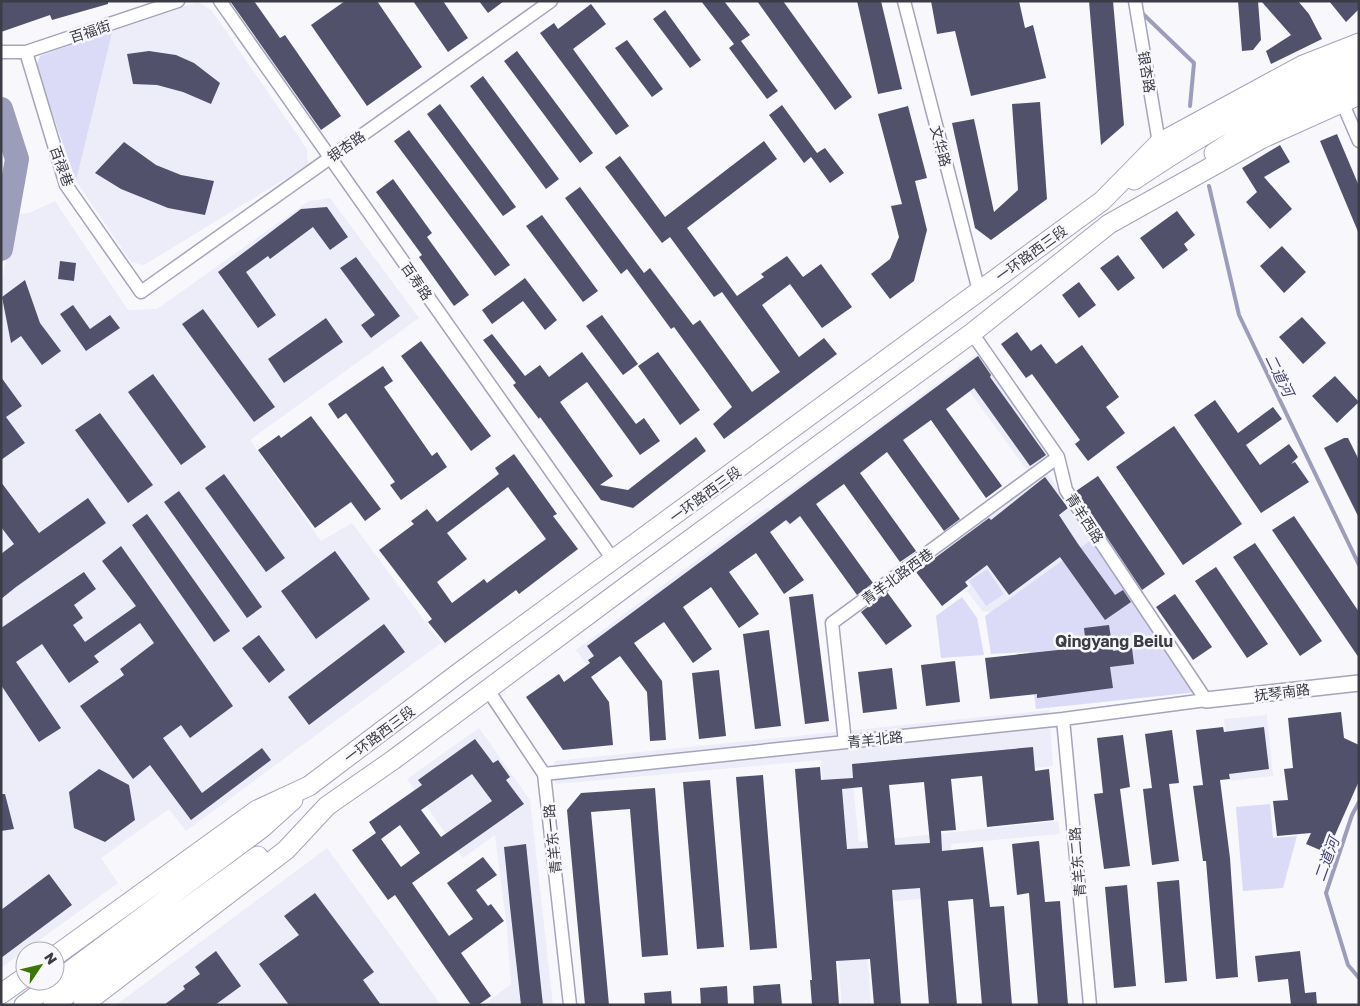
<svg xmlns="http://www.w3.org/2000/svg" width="1360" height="1006" font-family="'Golos Text','Noto Sans SC',sans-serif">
<rect width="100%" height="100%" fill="#f7f7fc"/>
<path fill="#ededfa" d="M198 2 212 11 307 149 308 165 144 265 131 262 76 181 113 29Z
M330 198 419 318 250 440 321 541 352 523 441 643 186 831 169 809 101 858 118 883 1 968V286L15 214 29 213 55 201 128 310 157 309 309 201Z
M981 351 1054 456 1029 473 970 392 788 526 773 505Z
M1047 473 1094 538 991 612 982 611 967 591 971 587 943 547Z
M768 507 781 525 589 668 576 650Z
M1049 710 1053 766 853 786 859 842 1058 821 1060 834 951 844 955 896 863 904 871 1005H842L821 760 556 784 554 761Z
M1267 715 1273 776 1230 781 1224 719Z
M479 728 530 800 553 1005H484L511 984 507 928 495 835 463 858 407 779Z
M327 848 441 1005H116Z"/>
<path fill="#dbdbf7" d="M113 29 76 181 36 67 40 56Z
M1094 538 1198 692 1036 709 1029 652 991 654 985 616Z
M987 569 1004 594 986 606 969 581Z
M962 597 977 618 984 655 941 658 936 616Z
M1270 804 1273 838 1297 836 1283 888 1243 891 1236 807Z"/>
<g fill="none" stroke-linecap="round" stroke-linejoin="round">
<path stroke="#9c9dba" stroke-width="4" d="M1141 12 1194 63 1190 106
M1209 186 1239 315 1359 565
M1359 802 1352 815 1326 893 1348 965 1359 978"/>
<path stroke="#9c9dba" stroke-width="24" d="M1 109 17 159 1 249"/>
</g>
<path fill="#51516c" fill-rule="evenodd" d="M1 1H108V4L52 20 50 15 1 32Z
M230 1H254L280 38 285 35 341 116 321 130Z
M345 1H377L422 67 367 106 311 25Z
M413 1H443L468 38 448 52Z
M479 1H504L488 13Z
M701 1H724L750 35 741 41 778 91 767 99 729 48 734 44Z
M757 1H783L852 97 835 110Z
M857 1H881L902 89 878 94Z
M931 1H1019L1025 28 1033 25 1046 78 971 96 955 31 937 34Z
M1089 1H1113L1124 125 1101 145Z
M1238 1H1258L1261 40 1253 50 1242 51Z
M1261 1H1298L1309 14 1322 39 1271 64 1266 51 1291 35Z
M1329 1H1359V9L1346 22Z
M591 4 606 24 573 49 629 126 616 135 540 33 554 23 558 29Z
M665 10 701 60 690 68 653 19Z
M627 40 663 89 652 97 615 48Z
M149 51 176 55 194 63 220 83 211 104 183 92 157 85 133 84 127 54Z
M517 51 593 153 580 163 504 61Z
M483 76 559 179 546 189 470 86Z
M1040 102 1047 199 991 240 975 228 952 123 974 119 994 212 1018 190 1012 104Z
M440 104 516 207 503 216 427 114Z
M782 105 817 153 825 148 844 173 830 183 811 157 804 163 769 115Z
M908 106 927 178 915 181 927 230 914 281 890 299 871 274 890 259 899 237 891 206 902 204 878 114Z
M409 130 510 265 495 276 394 141Z
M1337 134 1359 186V234L1320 141Z
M764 141 777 159 687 228 737 296 764 277 761 274 787 256 803 277 821 264 852 307 822 328 790 284 762 305 799 357 824 338 837 354 724 439 713 424 732 407 674 327 671 329 627 269 621 274 565 198 580 187 644 273 650 268 693 325 700 320 752 392 780 372 722 292 714 297 670 237 662 243 605 167 620 156 665 217Z
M124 142 156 165 181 175 214 181 205 215 168 208 121 189 95 173Z
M1280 145 1290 162 1264 177 1292 209 1270 229 1246 202 1257 192 1242 168Z
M393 179 432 233 427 237 469 295 454 306 419 257 422 255 376 192Z
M327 207 348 237 330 250 313 227 270 259 268 256 246 272 276 315 258 328 218 272 301 209Z
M1177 211 1195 235 1184 244 1188 250 1163 269 1140 238Z
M542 215 598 291 583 302 526 226Z
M1282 246 1306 272 1284 293 1260 266Z
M1118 255 1135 278 1118 291 1100 268Z
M356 257 400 316 371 338 361 325 375 315 340 268Z
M60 261 76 263 74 281 58 279Z
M525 278 557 320 545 330 523 301 492 324 482 310Z
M25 280 40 323 61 351 42 365 21 336 11 343 2 297Z
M1079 282 1096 305 1079 318 1062 295Z
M73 305 90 329 110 315 120 328 86 351 60 314Z
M203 309 275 407 254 422 182 324Z
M602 315 638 364 623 375 586 326Z
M1302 317 1326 343 1303 364 1279 337Z
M326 318 343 342 284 383 268 359Z
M1017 332 1031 351 1041 344 1056 364 1082 345 1119 397 1106 407 1125 433 1088 461 1075 444 1080 440 1032 374 1026 378 1001 344Z
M492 334 525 376 540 365 549 377 582 352 636 424 644 418 660 441 640 455 587 382 560 402 613 476 600 485 628 490 696 437 706 451 633 508 601 500 540 417 539 419 513 385 516 383 483 340Z
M421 341 491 436 471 451 401 356Z
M658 352 700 410 680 425 638 366Z
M978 356 991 375 990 377 1046 455 1030 466 974 388 946 409 1002 486 986 498 931 420 903 440 960 519 944 531 887 452 860 473 916 551 900 562 844 484 816 504 873 583 857 595 800 516 790 524 786 520 770 532 804 580 784 594 756 553 729 572 759 614 739 628 711 587 683 607 712 649 693 663 664 622 634 643 662 681 666 740 650 741 647 692 620 656 591 677 609 702 613 745 563 750 526 697 559 674 564 682 590 663 588 660 594 656 587 646Z
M383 366 393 381 384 387 432 456 437 452 447 467 401 500 390 485 395 482 346 413 338 419 328 404Z
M153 374 206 447 181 465 128 392Z
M1335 376 1359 402 1337 423 1312 396Z
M1 377 22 406 6 417 25 443 1 460Z
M1215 400 1238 433 1273 407 1282 419 1246 445 1260 465 1289 444 1298 457 1291 464 1295 462 1309 482 1261 513 1194 415Z
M100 413 153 485 128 503 75 430Z
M311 416 381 509 365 521 351 502 315 528 258 450 279 435 281 438Z
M1174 426 1242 524 1183 565 1116 467Z
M1344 438H1348L1359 460V518L1324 448Z
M514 454 557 514 553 516 578 549 519 594 516 590 445 643 428 622 432 619 379 550 414 524 411 521 427 509 437 522 499 474 495 468ZM508 487 546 539 487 583 484 579 452 603 437 582 467 559 447 533Z
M224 474 285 558 266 572 205 488Z
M1098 476 1165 574 1142 590 1076 491Z
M1045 477 1068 508 1059 515 1078 544 1115 595 1123 590 1131 602 1105 620 1060 557 1009 595 987 565 965 582 968 586 942 606 916 572 989 518 991 520Z
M1 482 39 533 88 498 106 523 16 587 1 599V554L14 544 1 527Z
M179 491 262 607 247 618 164 502Z
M147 514 230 631 214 642 132 525Z
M1294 516 1359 612V658L1272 530Z
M1255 543 1322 641 1300 656 1233 557Z
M121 546 233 706 190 738 181 725 163 738 202 793 262 748 271 760 191 820 150 765 133 779 80 706 124 675 120 669 154 643 140 623 94 656 99 662 69 683 42 644 16 662 61 728 39 742 1 685V628L84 572 96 589 74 605 83 618 73 625 85 642 136 606 102 561Z
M335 551 370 599 316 639 281 591Z
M1216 567 1268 644 1247 658 1195 581Z
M887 592 912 626 886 645 861 612Z
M813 594 829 721 805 724 789 597Z
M1175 594 1212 647 1193 660 1156 607Z
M384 624 405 652 309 725 288 697Z
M1109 625 1113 651 1132 648 1134 664 1110 667 1113 688 1037 698V694L990 699 985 658 1086 647 1084 628Z
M769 630 781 726 755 729 743 634Z
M259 635 285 670 269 683 242 648Z
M955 661 960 702 926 706 921 665Z
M892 668 897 709 863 713 858 672Z
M719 670 726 736 699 739 692 673Z
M1341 712 1344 738 1359 745V781L1327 853 1306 844 1311 833 1277 836 1273 801 1288 800 1284 769 1293 768 1288 718Z
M1223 727 1224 732 1264 727 1269 769 1229 774 1230 779 1220 780 1230 858 1238 977 1216 979 1206 861H1203L1193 786 1203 785 1196 730Z
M1172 730 1179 783 1169 784 1179 861 1152 865 1143 789 1152 788 1145 734Z
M1123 735 1130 787 1120 789 1130 866 1104 869 1094 794 1103 793 1097 738Z
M475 739 493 763 498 760 510 777 506 780 524 804 412 883 449 936 473 919 447 883 483 857 497 875 476 890 488 906 491 904 504 921 461 953 491 996 478 1005H471L395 895 388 900 352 850 376 833 369 822 422 785 418 780ZM472 774 492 801 441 837 421 810ZM400 825 420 853 401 867 381 839Z
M1033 747 1035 771 1049 769 1054 820 987 827 982 776 951 779 956 830 941 831 942 851 983 847 990 907 1004 906 1012 1005H982L973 899 948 901 957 1005H929L920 888 892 890 901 1005H874L870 959 836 961 839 1005H812L810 980H812L795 769 820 767 821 780 853 778 852 764ZM924 782 930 843 895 845 889 785ZM862 787 868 848 847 849 842 789Z
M99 769 129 785 135 820 105 842 74 828 69 792Z
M763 775 777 948 750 950 736 777Z
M710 780 724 947 697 949 683 782Z
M655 788 668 955 642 957 630 809 591 812 609 1005H585L567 810 581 793Z
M1 794H5L14 829 1 831Z
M1039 841 1045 902 1060 901 1068 1005H1038L1029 893 1017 895 1012 844Z
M526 844 539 968 543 1005H521L510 907 504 847Z
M49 874 72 905 1 958V910Z
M1179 880 1187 981 1165 983 1157 882Z
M1127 885 1136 986 1114 988 1105 887Z
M315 893 374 972 363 980 381 1005H289L259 964 299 935 284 916Z
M216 951 241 986 215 1005H164L185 989 183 986 200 974 195 967Z
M1300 951 1305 993 1316 992 1317 1005H1291L1288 979 1258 982 1255 956Z
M780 984 782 1005H754L753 986Z
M727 986 728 1005H701L700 988Z
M671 991 672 1005H645L644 993Z"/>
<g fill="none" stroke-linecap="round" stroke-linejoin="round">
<defs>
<path id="minor" d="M220 1 614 561
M904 1 979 291
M1135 1 1159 143
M1 52H26L178 1
M26 52 66 185 141 292 551 1
M1342 102 1359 141
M488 690 544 774 570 1005
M1063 719 1090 1005
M845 742 832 623 1058 457
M544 774 1063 719 1206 700 1066 490 1058 457 972 333"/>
<path id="tertiary" d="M1206 700 1359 683"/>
<path id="primary" d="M1214 153C1263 120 1304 98 1359 77
M1134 180C1186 145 1241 112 1298 85 1317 76 1339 69 1359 62
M55 956 257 810 309 786 460 672 1102 201 1159 143 1303 65 1359 43
M1 994 25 977
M24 1005 262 828 293 800
M53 1005 258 856
M83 1005 286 850 327 806 393 760 628 585 972 333 1109 224 1261 139 1359 95"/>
</defs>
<use href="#minor" stroke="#a4a4bb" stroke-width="15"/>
<use href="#tertiary" stroke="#a4a4bb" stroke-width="18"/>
<use href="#primary" stroke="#a4a4bb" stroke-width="21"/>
<use href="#minor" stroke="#fff" stroke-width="12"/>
<use href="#tertiary" stroke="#fff" stroke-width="15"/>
<use href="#primary" stroke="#fff" stroke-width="19"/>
</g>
<g text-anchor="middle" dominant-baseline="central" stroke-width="5" stroke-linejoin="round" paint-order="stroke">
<g font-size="14" fill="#3c3c46" stroke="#f7f7fc">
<text transform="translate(90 31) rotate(-18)">百福街</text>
<text transform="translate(1147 72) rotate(81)">银杏路</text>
<text transform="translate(346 146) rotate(-35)">银杏路</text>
<text transform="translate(941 146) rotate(75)">文华路</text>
<text transform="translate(62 166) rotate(70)">百禄巷</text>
<text transform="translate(1031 253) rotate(-36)">一环路西三段</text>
<text transform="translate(417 281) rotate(55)">百寿路</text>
<text transform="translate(705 494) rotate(-36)">一环路西三段</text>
<text transform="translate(1085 518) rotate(57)">青羊西路</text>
<text transform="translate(897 576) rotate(-36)">青羊北路西巷</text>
<text transform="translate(1282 692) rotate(-7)">抚琴南路</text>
<text transform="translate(379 734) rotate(-37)">一环路西三段</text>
<text transform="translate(875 739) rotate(-6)">青羊北路</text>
<text transform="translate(552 839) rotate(-96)">青羊东一路</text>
<text transform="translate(1077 862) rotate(-95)">青羊东二路</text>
</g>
<g font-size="15" font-style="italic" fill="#474572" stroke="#f7f7fc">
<text transform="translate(1280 375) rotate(64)">二道河</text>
<text transform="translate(1326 859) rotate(-70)">二道河</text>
</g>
<g font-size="16" font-weight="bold" fill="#3c3c46" stroke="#f7f7fc">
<text x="1114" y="641">Qingyang Beilu</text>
</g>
</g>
<rect width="1360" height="1006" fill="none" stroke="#3c3c46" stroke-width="5"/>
<g transform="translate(40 966) rotate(55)"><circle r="24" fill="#f7f7fc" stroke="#acacb3"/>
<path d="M0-4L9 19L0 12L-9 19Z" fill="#3e7606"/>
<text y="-8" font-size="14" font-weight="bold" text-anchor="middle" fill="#3c3c46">N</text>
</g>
</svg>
